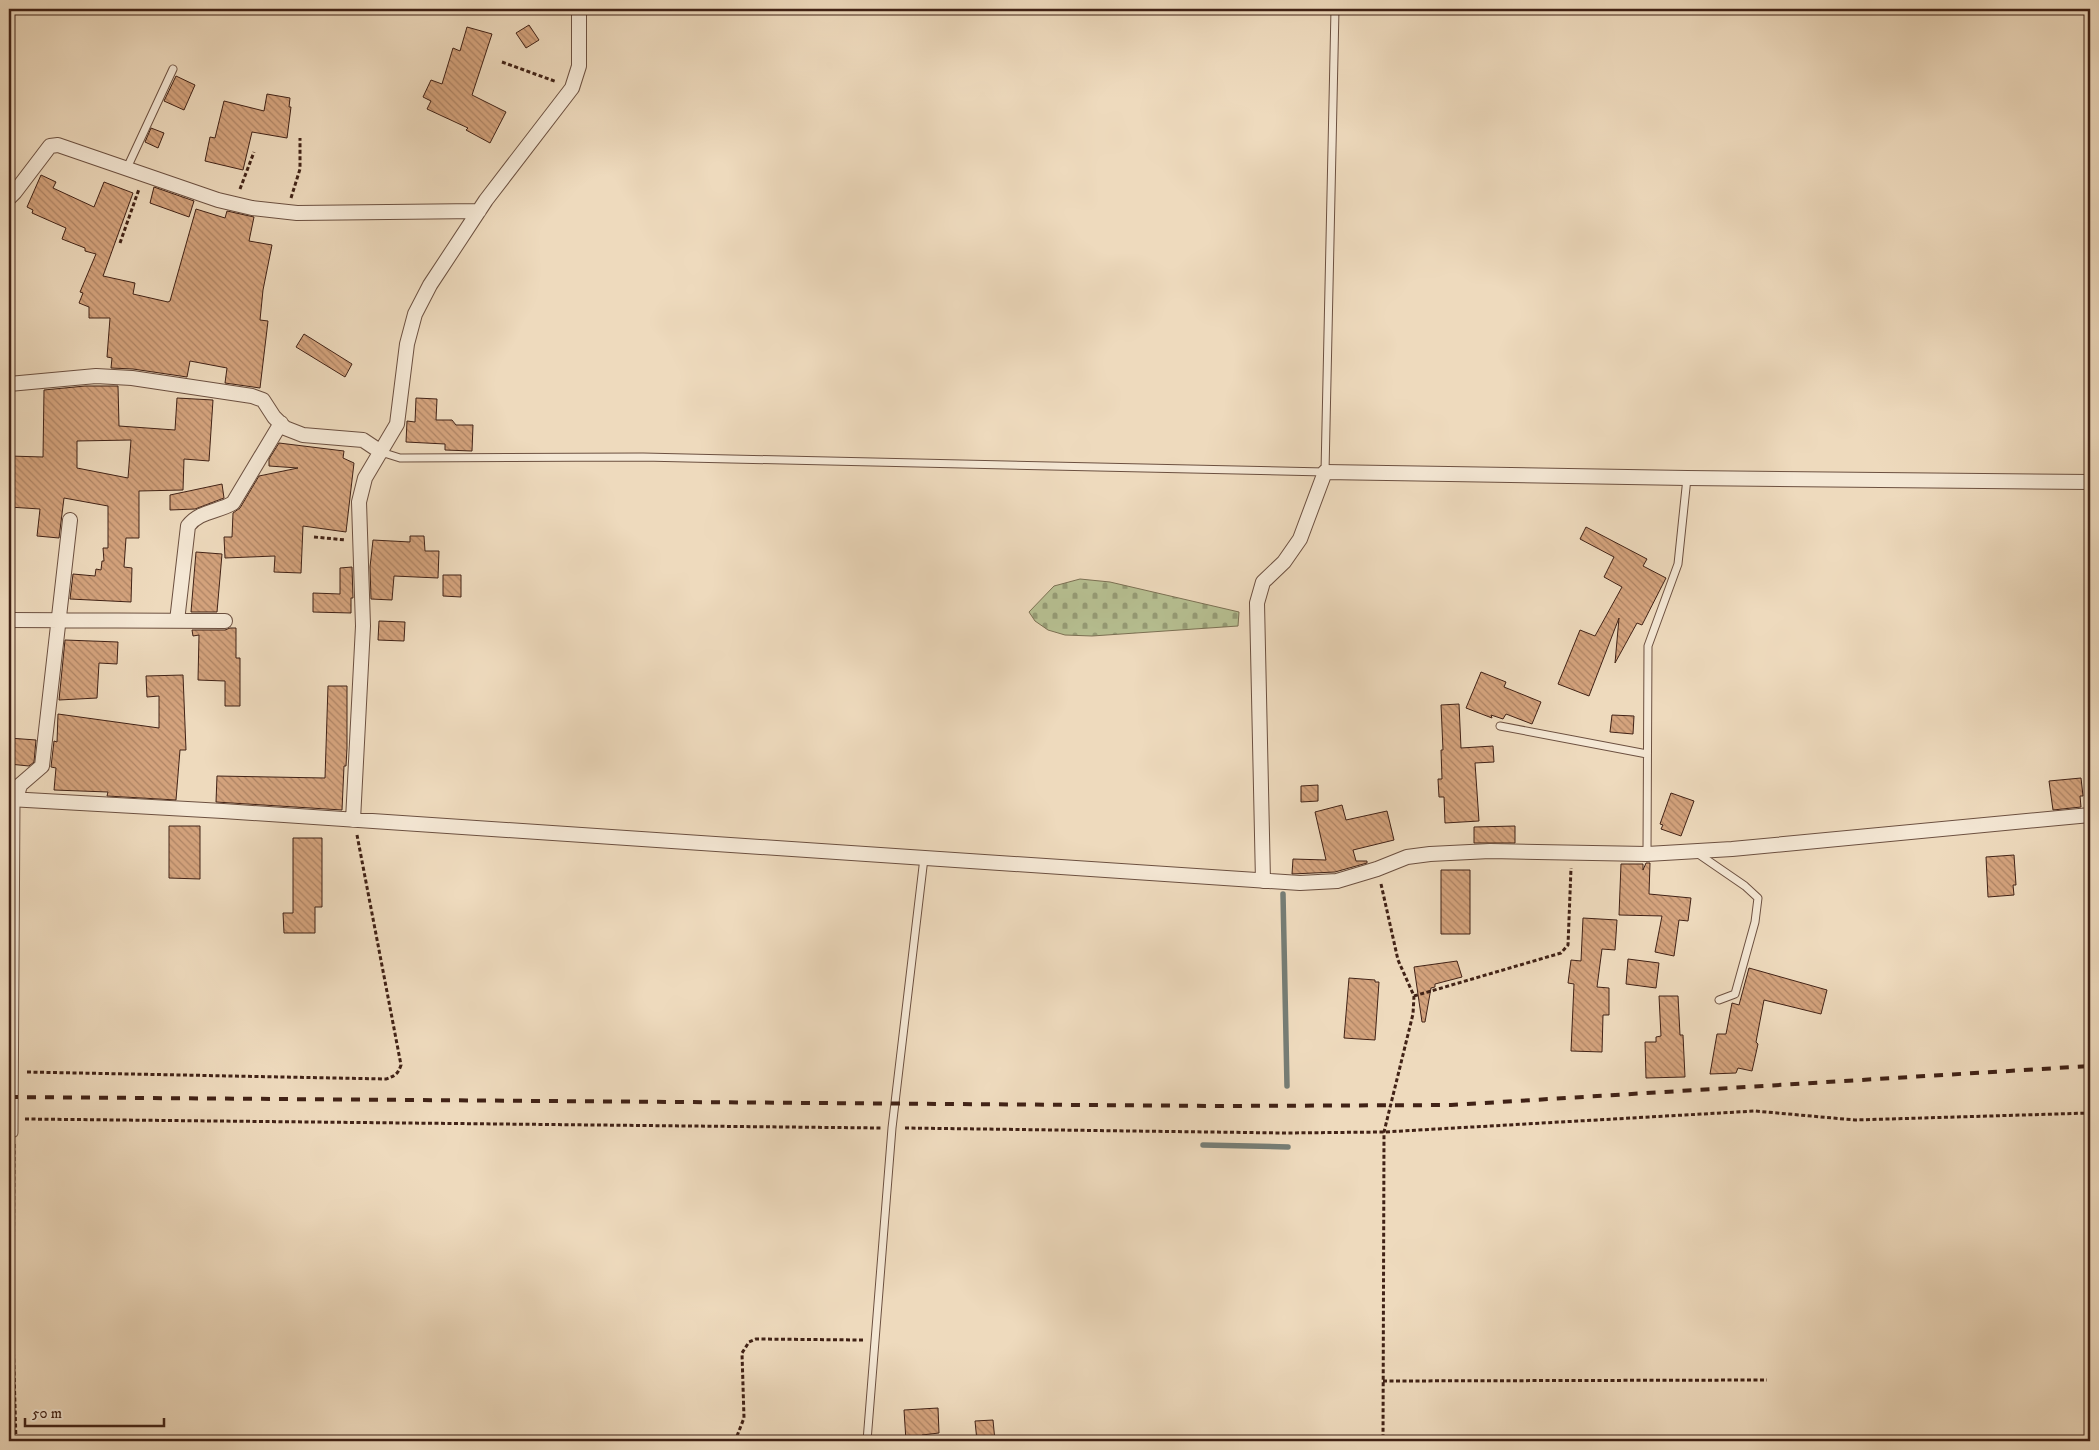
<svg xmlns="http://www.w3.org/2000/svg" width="2099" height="1450" font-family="'IM FELL DW Pica',serif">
<defs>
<pattern id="cemetery-stones" width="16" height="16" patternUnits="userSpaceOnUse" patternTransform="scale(1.25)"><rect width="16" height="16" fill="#b7c092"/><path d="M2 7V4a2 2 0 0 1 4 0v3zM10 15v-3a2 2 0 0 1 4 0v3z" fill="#969c76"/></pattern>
<pattern id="building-back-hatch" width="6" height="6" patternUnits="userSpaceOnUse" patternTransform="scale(1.25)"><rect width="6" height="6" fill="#d4a37d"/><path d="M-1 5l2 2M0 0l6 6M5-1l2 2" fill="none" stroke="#ae8465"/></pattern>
</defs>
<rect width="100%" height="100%" fill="#eedabd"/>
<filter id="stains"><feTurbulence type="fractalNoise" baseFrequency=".004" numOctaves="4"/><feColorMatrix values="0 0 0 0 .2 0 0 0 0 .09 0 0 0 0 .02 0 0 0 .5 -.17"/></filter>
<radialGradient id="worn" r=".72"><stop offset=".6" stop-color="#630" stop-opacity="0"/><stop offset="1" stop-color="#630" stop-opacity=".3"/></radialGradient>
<path fill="url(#cemetery-stones)" stroke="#7c7154" d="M1080 579 1110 582 1239 612 1238 626 1092 636 1065 635 1048 630 1035 621 1029 612 1054 586Z"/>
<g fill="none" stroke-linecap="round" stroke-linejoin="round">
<path stroke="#767d75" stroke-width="5.5" d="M1283 894 1287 1086
M1203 1145 1288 1147"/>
</g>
<path fill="url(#building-back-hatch)" stroke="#412216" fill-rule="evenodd" d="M529 25 539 40 526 48 516 33Z
M467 27 492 34 472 95 506 112 490 143 466 130 468 128 427 109 431 101 423 97 431 80 442 84 453 48 460 51Z
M176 76 195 85 184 110 164 101Z
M267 94 290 98 289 107H291L287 138 252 132 243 170 205 161 210 137 215 138 224 101 264 111Z
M151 128 164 133 158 148 145 142Z
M41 175 56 182 53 188 94 207 104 182 133 193 103 276 135 283 133 294 168 302 170 301 196 209 225 218 227 211 254 217 249 241 272 245 263 290 260 320 268 321 260 388 225 383 227 368 190 361 187 377 133 369 111 368 112 358 107 357 110 318H89V307L79 303 83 293 80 292 96 254 85 251V248L62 239 66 228 32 213 33 210 27 207Z
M154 187 194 201 189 217 150 203Z
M304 334 352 364 345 377 296 347Z
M85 386H118L119 426 175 430 177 398 213 400 209 461 184 459 183 490 139 491V538H126L124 567 132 568 131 602 70 599 73 574 95 576 96 569 101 570 102 561H104L103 548H108V506L64 498 59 538 37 536 40 509 9 507V456L43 457 44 390ZM131 440 128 478 77 468V441Z
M416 398 437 399 436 420H452L456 425H473L472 451 445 450V444L406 442 407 421 415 422Z
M279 443 344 451 343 458 354 463 346 532 303 526 301 573 274 572 275 556 225 558 224 537H232L233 513 240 508 259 476 298 468 269 466V459Z
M222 484 224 498 195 509 170 510V495Z
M1586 527 1647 559 1643 566 1666 578 1642 625 1637 623 1615 663 1619 618 1589 696 1558 684 1580 630 1595 636 1622 587 1604 577 1614 557 1580 539Z
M410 536H424L425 551H439L438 578 394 576 392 600 371 599 370 567 373 540 410 542Z
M196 552 222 554 217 612H191Z
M352 567 353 598H351V613L313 612V593L340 594V568Z
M443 575H461V597L443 596Z
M379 621 405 622 404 641 378 640Z
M230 628H236V658H240V706H225V681L198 680 199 635 193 636 192 630H225Z
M65 640 118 642 117 664 99 663 97 698 59 700Z
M1481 672 1506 682 1504 687 1541 702 1532 724 1506 714 1503 719 1491 715 1492 718 1466 708Z
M183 675 186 750H180L176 800 107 796 108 792 54 790 56 768 51 767 54 741 57 742 58 714 159 728V696L147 697 146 676Z
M328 686H347V748L346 766H344L342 810 216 802 217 776 325 778Z
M1459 704 1461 748 1493 746 1494 762 1475 763 1479 821 1445 823 1444 797H1439L1438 779H1442L1441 750H1443L1441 705Z
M1612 715 1634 716 1633 734 1610 732Z
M9 738 36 740 34 762 29 766 9 764Z
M2081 778 2083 796H2080L2081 807 2053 810 2049 781Z
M1318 785V801L1301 802V786Z
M1671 793 1694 801 1681 836 1661 829 1663 825 1660 824Z
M1342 805 1346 820 1387 811 1394 840 1353 850 1356 861H1367V863L1335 872 1292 874 1293 859 1326 860 1315 812Z
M169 826H200V879L169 878Z
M1515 826V843H1474V827Z
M293 838H322V907H315V933H284L283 913H293Z
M2014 855 2016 885H2013L2014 895 1988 897 1986 857Z
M1646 863H1650L1649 894 1691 898 1688 921 1679 920 1674 956 1655 952 1662 916 1619 915 1621 864H1643V870Z
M1441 870H1470V934H1441Z
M1583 918 1617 920 1615 950 1602 949 1597 987 1609 988V1015H1603L1602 1052 1571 1051 1574 984 1568 983 1571 960 1581 961Z
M1628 959 1659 963 1656 988 1626 984Z
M1457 961 1462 977 1435 984V987L1431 988 1425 1022H1422L1414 967Z
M1749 968 1827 990 1821 1014 1764 1000 1756 1042 1758 1044 1752 1071 1738 1068 1736 1073 1710 1074 1717 1034H1726L1732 1003 1739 1005Z
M1349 978 1375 980V982H1379L1375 1040 1344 1038Z
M1659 996H1678L1680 1035H1683L1685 1077 1646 1078 1645 1042H1656V1037L1661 1036Z
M938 1408 939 1433 922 1435V1441H906L904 1410Z
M993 1420 995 1441H977L975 1421Z"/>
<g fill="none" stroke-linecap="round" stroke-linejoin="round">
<defs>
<path id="lane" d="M127 168 173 69
M381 452 400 458 643 457 1325 472 1335 9
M1500 726 1647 754
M1697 853 1745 886 1758 898 1755 922 1735 994 1719 1000
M1647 854 1648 646 1678 564 1687 478
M14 1133 16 799
M867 1441 892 1128 924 858"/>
<path id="street" d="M9 198 15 192 50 146 58 145 218 200 252 208 297 213 479 211
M9 384 96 376 132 378 252 396 263 400 274 417 285 428 303 435 363 440 381 452
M9 620 225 621
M177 621 188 526C199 511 218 512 233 503L281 423
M9 799 223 811 1300 883 1337 881 1377 869 1407 857 1430 854 1490 851 1647 854 1732 849 2090 815
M16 799 20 785 42 766 70 520
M353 820 363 626 359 502 365 478 397 424 407 344 415 314 430 285 486 200 572 88 579 66V9
M1263 881 1257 603 1263 582 1284 562 1300 539 1325 472 1687 478 2090 482"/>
</defs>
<use href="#lane" stroke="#6c5040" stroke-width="9"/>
<use href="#street" stroke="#6c5040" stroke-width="16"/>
<path stroke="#412216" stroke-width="3" stroke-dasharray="4 2.5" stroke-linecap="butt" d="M502 62 557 82
M240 189 254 152
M291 198 300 169V138
M120 243 139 189
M314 537 346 540
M1381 884 1398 960 1414 996 1413 1014 1384 1132 1383 1441
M1414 996 1561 953 1568 945 1571 868
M27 1072 386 1079C395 1076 398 1074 401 1065L357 835
M25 1119 881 1128
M905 1128 1284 1133 1384 1132 1755 1111 1855 1120 2090 1113
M14 1144 13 1336 16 1441
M1383 1381 1767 1380
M725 1441 737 1436 744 1418 742 1353 749 1342 756 1339 863 1340"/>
<use href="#lane" stroke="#f4e7d4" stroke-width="7"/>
<use href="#street" stroke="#f4e7d4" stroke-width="14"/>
<path stroke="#412216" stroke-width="4" stroke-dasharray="9 9" stroke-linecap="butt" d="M9 1097 1221 1106 1451 1105 2090 1066"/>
</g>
<rect width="2099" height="1450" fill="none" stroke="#eedabd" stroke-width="30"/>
<rect x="10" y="10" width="2079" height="1430" fill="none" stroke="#412216" stroke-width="2.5"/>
<rect x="15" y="15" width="2069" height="1420" fill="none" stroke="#412216"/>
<path d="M25 1418v8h139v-8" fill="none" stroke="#412216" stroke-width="2.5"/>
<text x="32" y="1418" font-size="15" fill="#412216" stroke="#f4e7d4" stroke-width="4" paint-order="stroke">50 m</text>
<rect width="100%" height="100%" filter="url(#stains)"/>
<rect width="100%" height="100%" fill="url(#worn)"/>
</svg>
